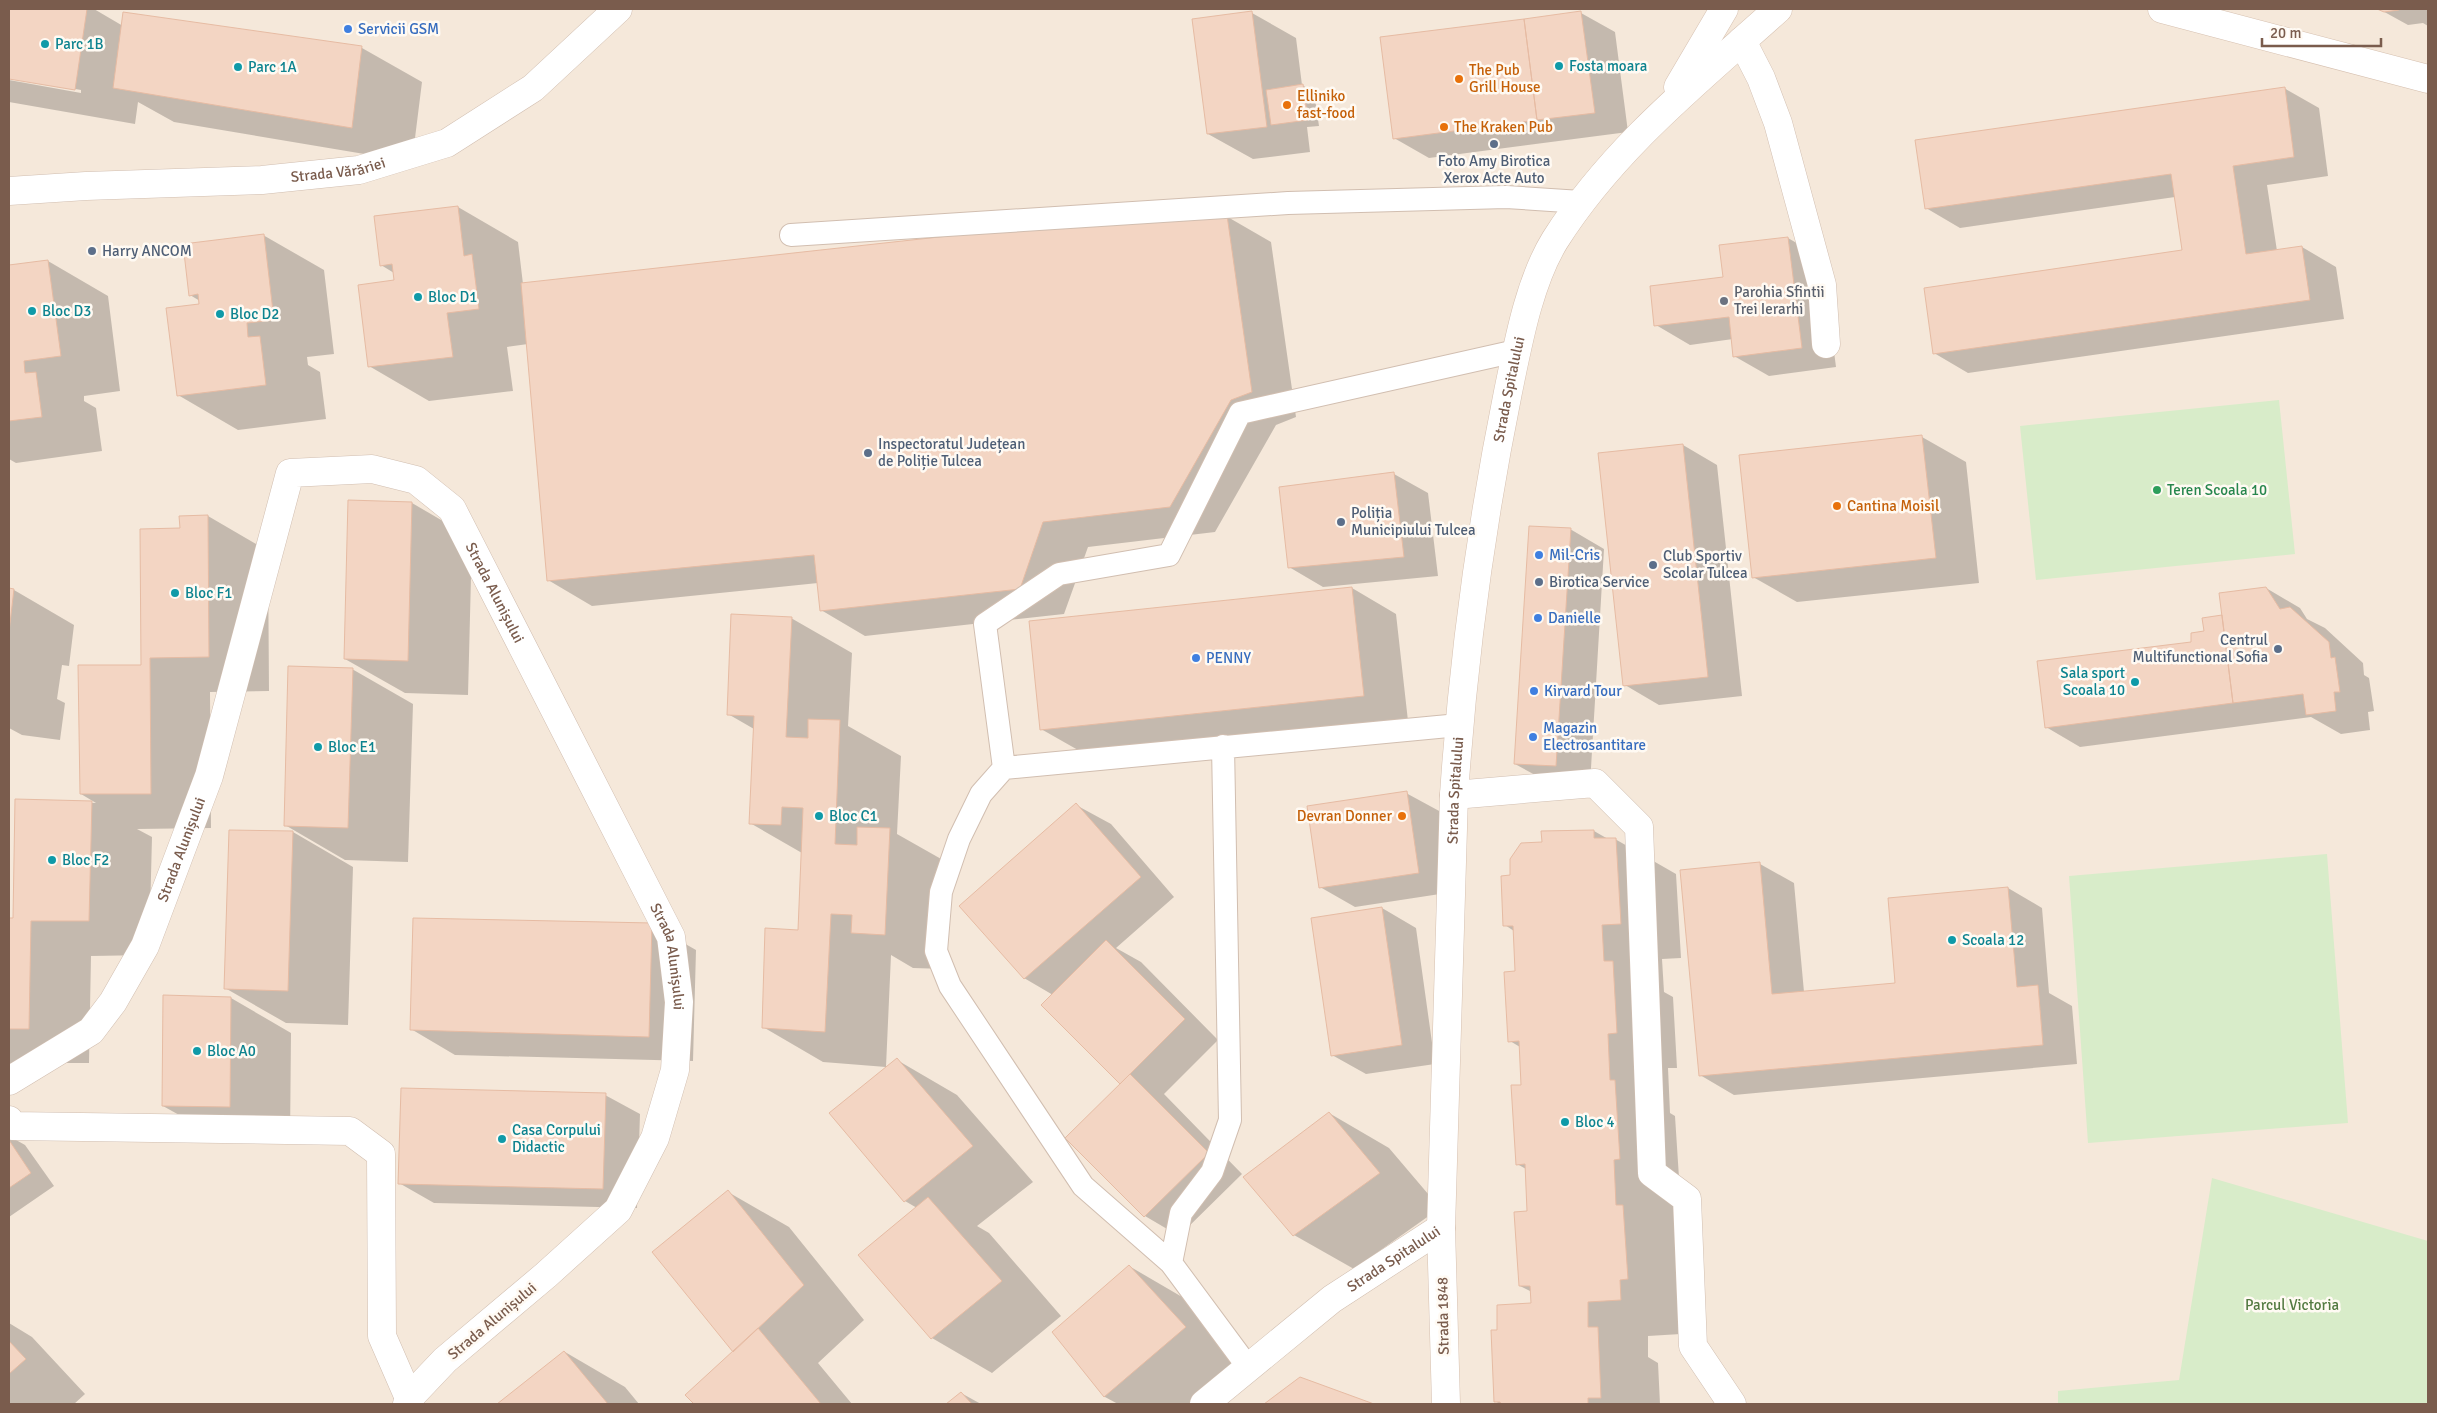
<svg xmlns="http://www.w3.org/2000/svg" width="2437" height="1413" font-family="Signika,sans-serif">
<rect width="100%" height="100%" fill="#fdf6ec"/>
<path fill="#f5e8da" d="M9 9H2428V1404H9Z"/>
<path fill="#d8ecc9" d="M2279 400 2295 554 2036 580 2020 426Z
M2327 854 2348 1123 2088 1143 2069 876Z
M2212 1178 2428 1241V1404H2058V1391L2179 1380Z"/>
<path fill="#0003" d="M9 9H94L123 26 125 13 362 48 422 82 412 162 174 122 138 102 135 124 9 102V80L81 93V90L9 77Z
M2379 9H2428V26L2423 23 2408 25Z
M1252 13 1296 38 1302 85 1314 92 1319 126 1307 127 1310 152 1253 159 1208 134Z
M1581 13 1615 32 1628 132 1429 158 1394 138Z
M2284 88 2319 108 2328 176 2267 185 2277 251 2302 247 2336 267 2344 319 1968 373 1934 353 2183 251 2175 197 1960 228 1926 208Z
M458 207 518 242 523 284 1226 216 1271 242 1296 417 1276 425 1215 532 1088 547 1064 614 865 636 821 610 818 583 592 606 548 580 528 344 507 347 513 391 429 401 369 366 396 281 394 273 381 265Z
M263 235 324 270 334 354 307 357 308 365 320 372 326 419 238 430 178 395 201 305 200 301 190 295Z
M1788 238 1822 258 1836 367 1769 376 1734 356 1733 339 1690 345 1656 325Z
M48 261 108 296 120 391 84 396V401L96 408 102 451 16 463 9 459V267Z
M1922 437 1966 462 1979 583 1797 602 1753 577Z
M1683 445 1717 465 1742 696 1659 705 1625 685Z
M1394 474 1428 493 1438 576 1323 587 1289 567Z
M412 503 472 538 468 695 405 693 345 659Z
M208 516 268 551 269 691 210 692 211 828 137 829 152 837 149 955 91 956 89 1063H9V919H14L16 800 96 803 81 794 142 666Z
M1570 529 1604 549 1590 785 1550 783 1515 764Z
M1352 588 1396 614 1408 721 1085 754 1041 729Z
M2266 588 2300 608 2307 619 2325 628 2363 663 2364 675 2369 678 2374 711 2368 712 2370 730 2341 734 2311 717 2080 747 2046 727 2193 643 2223 617Z
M9 590H14L74 625 69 666 62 665 57 699 65 703 60 740 22 735 9 728Z
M791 618 852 653 848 726 901 756 897 834 950 864 945 969 913 968 891 955 886 1067 823 1062 763 1027 799 931 802 853 750 823 754 729 728 714Z
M352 669 413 704 408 862 345 860 285 825Z
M1406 793 1441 812 1453 892 1355 907 1320 887Z
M1076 805 1111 824 1174 897 1116 948 1141 962 1218 1040 1164 1094 1242 1174 1179 1236 1145 1216 1122 1084 1053 995 1024 978Z
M1594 831 1608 839H1615L1676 874 1681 958 1662 959 1664 992 1673 997 1677 1068H1668L1670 1113 1675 1116 1680 1193 1681 1334 1648 1336V1357L1658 1363 1660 1404H1500L1495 1401 1499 1331 1533 1305 1532 1292 1520 1286 1528 1213 1526 1169 1517 1164 1522 1086 1520 1047 1510 1041 1516 972 1514 931 1505 925 1512 876 1543 843Z
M293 832 353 867 348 1025 286 1023 225 988Z
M1760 864 1794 883 1804 992 1897 984 2008 888 2042 908 2049 993 2072 1006 2077 1064 1734 1095 1700 1075 1681 871Z
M1382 908 1416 928 1435 1064 1366 1074 1332 1055Z
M652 925 696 950 693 1061 455 1055 411 1029Z
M231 998 291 1033 290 1141 224 1140 163 1106Z
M897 1060 957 1095 1033 1182 977 1226 989 1233 1061 1316 992 1373 932 1338 917 1208 905 1201Z
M605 1095 640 1114 637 1208 434 1203 399 1183Z
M1329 1113 1389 1148 1440 1208 1354 1269 1294 1235Z
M9 1136 25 1145 54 1186 9 1217Z
M728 1192 789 1227 864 1320 818 1363 852 1404H695L687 1395 735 1352Z
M1129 1266 1189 1301 1246 1363 1197 1404H1118L1105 1397 1054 1332Z
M9 1323 32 1337 85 1394 74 1404H9Z
M565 1352 625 1387 639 1404H499Z
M1300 1379 1371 1404H1266Z
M961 1393 981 1404H948Z"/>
<path fill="#f3d5c3" stroke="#e6bba3" d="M9 9H87L75 90 9 79Z
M2377 9H2399V10L2384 12Z
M1252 11 1267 127 1207 134 1192 19Z
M1581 11 1595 113 1537 120 1524 19Z
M123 12 362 46 352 128 113 88Z
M1524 19 1537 120 1393 139 1380 37Z
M1303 84 1308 120 1271 125 1266 90Z
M2285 87 2294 157 2233 166 2246 254 2302 246 2310 300 1933 354 1924 288 2182 250 2171 174 1925 209 1915 140Z
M458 206 464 256 472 254 479 309 447 313 453 357 368 367 358 285 394 280 392 264 380 266 374 216Z
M1227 215 1252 392 1231 400 1170 507 1043 522 1020 589 820 611 814 555 547 581 521 283 1039 226Z
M264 234 274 320 247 323 248 337 260 336 266 385 177 396 166 308 199 304 198 294 189 296 183 244Z
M1788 237 1802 348 1733 357 1729 317 1654 326 1650 286 1723 277 1719 245Z
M48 260 61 356 24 361 25 373 36 372 42 417 9 421V265Z
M1922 435 1936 558 1752 578 1739 455Z
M1683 444 1708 677 1623 686 1598 453Z
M1394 472 1404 557 1288 568 1279 487Z
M348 500 412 502 408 661 344 659Z
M208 515 209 657 150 658 151 794H80L78 665H141L140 529 180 528 179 516Z
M1529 526 1571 528 1556 766 1514 764Z
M1352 587 1364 696 1040 730 1029 621Z
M2266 587 2280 609 2290 607 2329 642 2331 658 2335 657 2340 692H2334L2336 711 2306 715 2303 694 2233 703 2219 593Z
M9 588 14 589 9 632Z
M731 614 792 617 786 737 808 738V719L840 720 835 844 857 845V827L890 828 885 935 851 933 852 915 831 914 825 1032 762 1028 765 928 798 930 803 808 782 807 781 825 749 824 754 716 727 715Z
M2222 615 2233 703 2045 728 2037 661 2191 642V633L2204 631 2202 618Z
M288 666 353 668 348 828 284 826Z
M1407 791 1419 873 1319 888 1307 806Z
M15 799 92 801 89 921H31L29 1029H9V918H13Z
M1076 803 1141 877 1024 979 959 906Z
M229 830 293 831 288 991 224 989Z
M1594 830V838H1616L1621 924 1602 925 1604 961H1613L1617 1033 1608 1034 1610 1080H1615L1620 1159 1614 1160 1616 1205H1623L1628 1279 1620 1280 1621 1300 1588 1302V1327H1598L1601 1398H1588V1404H1501L1500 1402H1494L1491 1330H1497V1305L1531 1303 1530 1286H1519L1514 1212 1527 1211 1525 1164 1516 1165 1511 1085H1521L1519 1041 1508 1042 1504 972 1515 971 1513 926H1503L1501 876 1510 875V859L1521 843 1542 842 1541 831Z
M1760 862 1772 994 1895 983 1888 898 2008 887 2017 987 2038 985 2043 1045 1699 1076 1680 870Z
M1382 907 1402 1045 1331 1056 1311 918Z
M413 918 652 923 649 1037 410 1030Z
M1106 940 1185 1019 1120 1084 1041 1005Z
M163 995 231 997 230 1107 162 1106Z
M897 1058 973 1146 904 1202 829 1113Z
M1130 1074 1209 1153 1144 1217 1065 1138Z
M401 1088 606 1093 603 1189 398 1184Z
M1329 1112 1380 1173 1293 1236 1243 1177Z
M9 1140 31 1173 9 1188Z
M728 1190 804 1285 733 1352 652 1252Z
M928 1197 1002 1281 931 1339 858 1255Z
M1129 1265 1186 1327 1104 1397 1052 1332Z
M758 1328 821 1404H694L685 1395Z
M9 1341 26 1359 9 1374Z
M564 1351 608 1404H497Z
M1300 1377 1374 1404H1264Z
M961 1392 972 1404H946Z"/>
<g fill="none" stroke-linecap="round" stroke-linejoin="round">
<defs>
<path id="lane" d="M791 235 1288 203 1506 197 1581 202
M1223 746 1230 1120 1212 1172 1181 1213 1171 1263 1248 1367
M1004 768 985 624 1059 574 1169 555 1240 413 1516 351
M1171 1263 1083 1186 950 986 936 951 941 892 959 839 981 794 1004 768 1459 725"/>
<g id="street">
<path d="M1742 41 1761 78 1778 123 1822 285 1826 344"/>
<path id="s1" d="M9 191 86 186 262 180 359 170 447 143 533 88 618 9"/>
<path d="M1454 795 1595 783 1639 827 1652 1173 1687 1199 1693 1346 1732 1404"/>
<path id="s2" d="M9 1081 91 1031 113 1002 145 946 209 776 290 473 372 469 416 480 452 509 671 937 679 1002 675 1070 655 1138 618 1210 546 1275 445 1360 409 1398 407 1404"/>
<path d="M9 1120 12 1126 350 1131 381 1154 382 1336 409 1398"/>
<path id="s3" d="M1204 1404 1332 1299 1441 1228"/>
</g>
<g id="secondary">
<path d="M2162 9 2428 79"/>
<path d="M1678 87 1724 9"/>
<path id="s4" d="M1446 1404 1441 1228 1454 795C1463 660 1481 525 1508 392 1518 344 1529 282 1555 240 1613 148 1699 80 1778 9"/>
</g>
</defs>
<use href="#lane" stroke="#d1beb0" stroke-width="24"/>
<use href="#street" stroke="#d1beb0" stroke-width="29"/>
<use href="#secondary" stroke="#d6c0b0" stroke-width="29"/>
<use href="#lane" stroke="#fff" stroke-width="22"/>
<use href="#street" stroke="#fff" stroke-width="28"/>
<use href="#secondary" stroke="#fff" stroke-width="28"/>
</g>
<g fill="#3f7fe0" stroke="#fffaf3" stroke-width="2">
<circle cx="348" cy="29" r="5"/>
<circle cx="1539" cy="555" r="5"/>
<circle cx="1538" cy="618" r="5"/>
<circle cx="1196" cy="658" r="5"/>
<circle cx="1534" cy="691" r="5"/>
<circle cx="1533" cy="737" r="5"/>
</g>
<g fill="#0f9aa8" stroke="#fffaf3" stroke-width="2">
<circle cx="45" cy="44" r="5"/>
<circle cx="1559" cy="66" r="5"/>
<circle cx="238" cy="67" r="5"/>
<circle cx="418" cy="297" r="5"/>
<circle cx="32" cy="311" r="5"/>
<circle cx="220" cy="314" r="5"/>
<circle cx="175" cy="593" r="5"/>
<circle cx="2135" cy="682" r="5"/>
<circle cx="318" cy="747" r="5"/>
<circle cx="819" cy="816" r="5"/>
<circle cx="52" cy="860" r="5"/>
<circle cx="1952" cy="940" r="5"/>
<circle cx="197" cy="1051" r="5"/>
<circle cx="1565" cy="1122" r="5"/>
<circle cx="502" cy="1139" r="5"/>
</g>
<g fill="#e8710a" stroke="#fffaf3" stroke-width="2">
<circle cx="1459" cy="79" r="5"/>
<circle cx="1287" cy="105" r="5"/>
<circle cx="1444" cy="127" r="5"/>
<circle cx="1837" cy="506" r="5"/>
<circle cx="1402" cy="816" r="5"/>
</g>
<g fill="#5c6f8a" stroke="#fffaf3" stroke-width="2">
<circle cx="1494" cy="144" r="5"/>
<circle cx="92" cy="251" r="5"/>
<circle cx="868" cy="453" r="5"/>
<circle cx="1341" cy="522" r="5"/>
<circle cx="1653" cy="565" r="5"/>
<circle cx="1539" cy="582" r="5"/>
<circle cx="2278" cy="649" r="5"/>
</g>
<circle fill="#6b7280" stroke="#fffaf3" stroke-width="2" cx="1724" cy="301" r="5"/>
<circle fill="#2e9e5b" stroke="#fffaf3" stroke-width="2" cx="2157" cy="490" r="5"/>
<g text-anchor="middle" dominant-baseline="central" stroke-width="5" stroke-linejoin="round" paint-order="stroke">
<g font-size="15" fill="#366cbe" stroke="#fffaf3" text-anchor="start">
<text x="358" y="29">Servicii GSM</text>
<text x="1549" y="555">Mil-Cris</text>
<text x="1548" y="618">Danielle</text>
<text x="1206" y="658">PENNY</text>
<text x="1544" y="691">Kirvard Tour</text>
<text x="1543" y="728">Magazin<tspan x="1543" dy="17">Electrosantitare</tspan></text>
</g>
<g font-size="15" fill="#0d838f" stroke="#fffaf3" text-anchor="start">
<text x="55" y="44">Parc 1B</text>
<text x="1569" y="66">Fosta moara</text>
<text x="248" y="67">Parc 1A</text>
<text x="428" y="297">Bloc D1</text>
<text x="42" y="311">Bloc D3</text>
<text x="230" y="314">Bloc D2</text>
<text x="185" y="593">Bloc F1</text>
<text x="2125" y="673" text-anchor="end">Sala sport<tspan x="2125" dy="17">Scoala 10</tspan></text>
<text x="328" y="747">Bloc E1</text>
<text x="829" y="816">Bloc C1</text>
<text x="62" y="860">Bloc F2</text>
<text x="1962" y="940">Scoala 12</text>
<text x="207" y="1051">Bloc A0</text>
<text x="1575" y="1122">Bloc 4</text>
<text x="512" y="1130">Casa Corpului<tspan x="512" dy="17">Didactic</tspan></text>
</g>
<g font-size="15" fill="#c56008" stroke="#fffaf3" text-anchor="start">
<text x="1469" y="70">The Pub<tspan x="1469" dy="17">Grill House</tspan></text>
<text x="1297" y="96">Elliniko<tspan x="1297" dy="17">fast-food</tspan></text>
<text x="1454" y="127">The Kraken Pub</text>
<text x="1847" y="506">Cantina Moisil</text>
<text x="1392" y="816" text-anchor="end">Devran Donner</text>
</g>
<g font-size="15" fill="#4e5e75" stroke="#fffaf3" text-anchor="start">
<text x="1494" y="161" text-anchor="middle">Foto Amy Birotica<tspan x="1494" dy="17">Xerox Acte Auto</tspan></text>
<text x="102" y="251">Harry ANCOM</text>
<text x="878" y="444">Inspectoratul Județean<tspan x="878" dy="17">de Poliție Tulcea</tspan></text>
<text x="1351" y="513">Poliția<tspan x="1351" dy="17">Municipiului Tulcea</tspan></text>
<text x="1663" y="556">Club Sportiv<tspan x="1663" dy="17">Scolar Tulcea</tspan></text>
<text x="1549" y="582">Birotica Service</text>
<text x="2268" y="640" text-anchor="end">Centrul<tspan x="2268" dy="17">Multifunctional Sofia</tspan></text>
</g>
<g font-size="15" fill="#7a5c4d" stroke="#fffaf3">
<text stroke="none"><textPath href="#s1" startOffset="330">Strada Vărăriei</textPath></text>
<text stroke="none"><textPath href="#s4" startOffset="1019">Strada Spitalului</textPath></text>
<text stroke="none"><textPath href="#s2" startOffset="960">Strada Alunișului</textPath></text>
<text stroke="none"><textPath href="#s4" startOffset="614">Strada Spitalului</textPath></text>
<text stroke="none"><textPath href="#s2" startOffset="300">Strada Alunișului</textPath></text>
<text stroke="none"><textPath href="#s2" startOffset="1365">Strada Alunișului</textPath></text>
<text stroke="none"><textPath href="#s3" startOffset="239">Strada Spitalului</textPath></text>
<text transform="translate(1443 1316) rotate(-91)">Strada 1848</text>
<text transform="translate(492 1321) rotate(-40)">Strada Alunișului</text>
</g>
<g font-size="15" fill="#5b616d" stroke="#fffaf3" text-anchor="start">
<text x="1734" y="292">Parohia Sfintii<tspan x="1734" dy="17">Trei Ierarhi</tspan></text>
</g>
<g font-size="15" fill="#27864d" stroke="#fffaf3" text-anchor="start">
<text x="2167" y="490">Teren Scoala 10</text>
</g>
<g font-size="15" fill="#537a41" stroke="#fffaf3">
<text x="2292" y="1305">Parcul Victoria</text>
</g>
</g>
<rect width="2437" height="1413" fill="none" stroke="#7a5c4d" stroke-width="20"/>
<path d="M2262 38v8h119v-8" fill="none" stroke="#7a5c4d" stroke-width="2.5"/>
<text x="2270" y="38" font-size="15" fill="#7a5c4d" stroke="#fffaf3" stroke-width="4" paint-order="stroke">20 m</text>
</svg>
